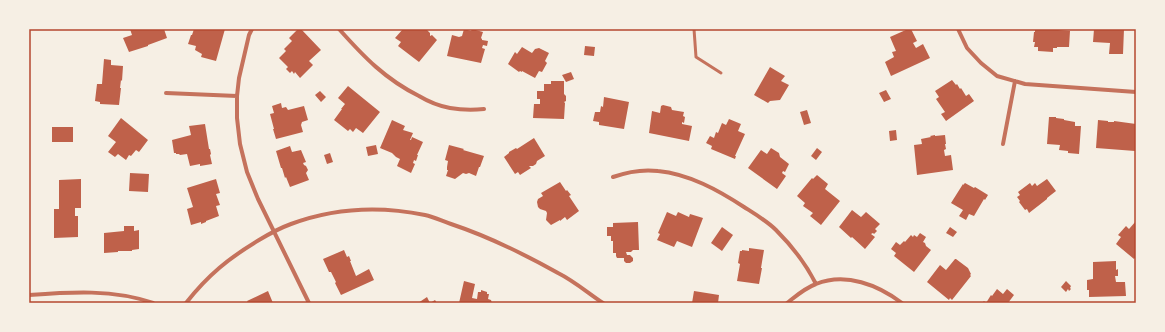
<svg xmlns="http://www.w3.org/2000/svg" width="1165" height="332" font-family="'Varela Round',sans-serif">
<rect width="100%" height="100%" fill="#f6efe4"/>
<path fill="#bf614a" d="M130 29H164L167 38 148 45V46L129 52 123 38 132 35Z
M194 29 203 30V29H225L216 61 201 57 202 54 195 50 196 46 188 44 191 35H192Z
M298 29H301L321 50 309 61 313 65 300 78 295 72 294 74 292 71 290 73 286 69 288 67 279 58 286 51 284 49 292 41 289 38Z
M403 29H427V30L430 33V36L432 35 437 40 419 62 398 46 401 42 395 38Z
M464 29 471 31 472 29 483 32 481 38 482 39V40L488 41 487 46 483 45 482 48 485 49 481 63 447 56 452 35 459 37 462 36Z
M908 29H911L917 41 913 43 916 48 923 44 930 58 891 76 885 62 894 57 892 52 896 51 890 37Z
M1035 29H1059L1058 30 1070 31 1069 47H1057V48H1053V52L1038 51V47H1034L1035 42H1033L1034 32H1035Z
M1094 29H1124L1123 54H1109L1110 43 1093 42Z
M585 46 595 47 594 56 584 55Z
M522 47 532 53 535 49 539 48 549 53 545 61 547 63 542 72 539 71 535 78 522 71V72L520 71 519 72 508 64 515 52 517 54Z
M104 59 111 60V65L123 66 122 81 121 80 120 88H121L119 105 100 104V102L95 101 97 84H102Z
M770 67 785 76 781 81 789 85 780 100 770 101 768 103 754 95Z
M571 72 574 79 566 82 562 75Z
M952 80 956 85 957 84 960 89 961 88 966 96 969 94 974 101 946 121 941 114 945 112 936 99 939 97 935 91Z
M551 81H564V94L566 96V101L564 102 565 103 564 119 533 118 534 104H540V99H537V91H544V84H551Z
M348 86 380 112 363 133 356 128 353 132 350 129 348 131 334 120 342 109H341L345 104 338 98Z
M886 90 891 99 884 102 879 93Z
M320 91 326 97 321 102 315 95Z
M604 97 629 102 624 129 599 125V122L593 121 595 112H600L601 106 603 107Z
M281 103 282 108 286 107 288 110 304 106 308 120 302 122 301 125 303 132 276 139 273 129H274L270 114 274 113 272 106Z
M663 105 671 107 672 110 684 112 683 116 685 117 684 123 682 122V124L692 126 689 141 649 133 652 111 660 113 661 106Z
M807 110 811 123 804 125 800 112Z
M1049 117H1056V118L1064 119V120L1075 122V126H1081L1079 154 1068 153V151L1059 150 1060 145 1047 144Z
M121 118 148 140 139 152 136 150 131 156 129 155 126 160 118 154 115 157 108 152 116 142 108 136Z
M729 119 741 124 738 131 745 134 735 156H736L735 159 711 149 712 146 706 143 710 136 714 138 716 132 718 133 722 123 726 125Z
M392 120 405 126 403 130 413 133 410 140H411L412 137 423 142 417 155H418L416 161 414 160 413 163 415 164 411 173 397 166 400 159 396 157 392 153 380 148Z
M1098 120 1108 121V122H1114V121L1136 124 1135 151 1096 148Z
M205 124 209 149H210L211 154 210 155 212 164 200 166V164L190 166 187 154 180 155 179 154H176V153H174L172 140 191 135 189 126Z
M52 127H73V142H52Z
M896 130 897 140 890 141 889 131Z
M935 135V136L945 135 946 144H945L946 149 944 150 945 156 951 155 953 170 917 175 914 145 922 144 921 139 931 137 930 136Z
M534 138 545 156 537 161 536 164 533 166H529L531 168 520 175 518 172 515 174 504 157 509 153V152L516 148 517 149Z
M376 145 378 154 368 156 366 147Z
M449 145 464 149 463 150 484 156 480 167H479L476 176 469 173 466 174 463 173 455 179 446 176 448 170H447V167L448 161 445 160Z
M290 146 292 152 301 150 306 162 303 163 304 165 306 166 308 170 306 173 309 180 290 187 286 177 285 178 282 168H281L276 151Z
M771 148 779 153 780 157 789 164 785 172 783 171 782 173 786 176 777 189 748 168 761 150 767 154Z
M817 148 822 152 816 160 811 156Z
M330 153 333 162 327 164 324 155Z
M130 173 149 174 148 192 129 191Z
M817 175 828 184 825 189 840 201 821 225 810 216 813 213 803 206 805 203 797 196 812 178 813 179Z
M81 179V208H75V216H78V237L54 238V209H59V180Z
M216 179 220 193 216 194 220 205 216 206 219 216 206 221V222L201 224V222L191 225 187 209 193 207 187 188Z
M1047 179 1056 191 1047 198V199L1029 213 1027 209 1025 210 1019 202 1020 201 1017 197 1020 195 1018 192 1030 183 1032 186 1035 183 1037 186Z
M560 182 566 191 567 190 571 195 569 196 579 211 567 220 565 217 560 221V220L551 225 546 220 547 213 546 211 540 209 538 207 537 202 538 199 543 196 541 193Z
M965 183 974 188 975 187 988 195 985 200 984 199 974 216 969 214 966 220 959 216 963 210 951 203 963 184V185Z
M852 210 861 217 866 212 880 224 875 229 877 231 874 234 873 233 871 234 875 237 865 249 852 237 851 238 839 227Z
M667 212 676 216 678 212 689 217 690 214 703 218 692 247 677 241 674 247 657 240 660 234 658 233Z
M1136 221V257L1134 259 1116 244 1121 237 1118 235 1126 226 1129 229Z
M638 222 639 250H633L631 252H626L627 255H630L633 258V261L630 263H626L624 261V258H617L616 256V253H613V241H611V236H607V227H613V223Z
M124 226H134V231L139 230V249L132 250V251H118V252L104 253V233L124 231Z
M722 227 733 235 722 251 711 243Z
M950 227 957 232 953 237 946 233Z
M920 233 926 237 923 242 925 243 926 246 931 250 914 272 894 256 896 253 891 249 896 242 900 245 904 241 905 242 911 235 913 237 914 235 917 237Z
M749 248 764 250 761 268H762L759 284 737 281 740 264 738 263 740 251H742V250L749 251Z
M344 250 347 257 349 256 351 261H350L356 276 369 269 374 280 341 295 335 283 336 282 331 272H329L323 259Z
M955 259H956L968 268 971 274 970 275 971 276 952 300 950 298 949 300 927 282 940 265 946 270Z
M1116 261V270L1118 269V276H1115L1116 282H1125L1126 296 1089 297V290H1087V280L1093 279V262Z
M464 281 475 284 472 298 477 299 478 292H481V290L487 292V294H489L488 299 491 300 492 303H459Z
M1066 281 1071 286 1070 288 1071 289 1069 291 1068 289 1066 292 1061 287Z
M997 289 1003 294 1007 289 1014 295 1008 303H982L984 301 986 303 991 295 992 296Z
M268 291 273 303H248L247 301Z
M694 291 719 295 718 303H692Z
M427 297 430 303 435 300 437 303H418Z"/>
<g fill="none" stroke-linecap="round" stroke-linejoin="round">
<path stroke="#c5725c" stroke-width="3" d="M694 29 696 57 721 73"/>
<path stroke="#c5725c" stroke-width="4" d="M252 29 249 35 239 78 237 96V118L240 144 247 172 258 199 309 303
M339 29C364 57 385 79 419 96 429 102 439 106 450 108 462 110 473 110 484 109
M958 29 967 48 981 63 997 76 1025 84 1136 92
M166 93 237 96
M1003 144 1015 81
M613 177C627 172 642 169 658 171 689 174 718 190 744 207 755 214 767 221 776 230 792 246 806 264 816 284
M29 295C70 292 114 289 153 303
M186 303C208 275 229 258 259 240 269 234 280 228 291 224 334 208 381 206 425 215 434 217 442 221 451 224 487 236 524 254 558 273 574 281 588 293 603 303
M787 303C796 296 805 288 816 284 846 272 878 285 902 303"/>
</g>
<rect width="1165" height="332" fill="none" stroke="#f6efe4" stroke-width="60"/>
<rect x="30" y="30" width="1105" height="272" fill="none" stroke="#b5482f" stroke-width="1.5"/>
</svg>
